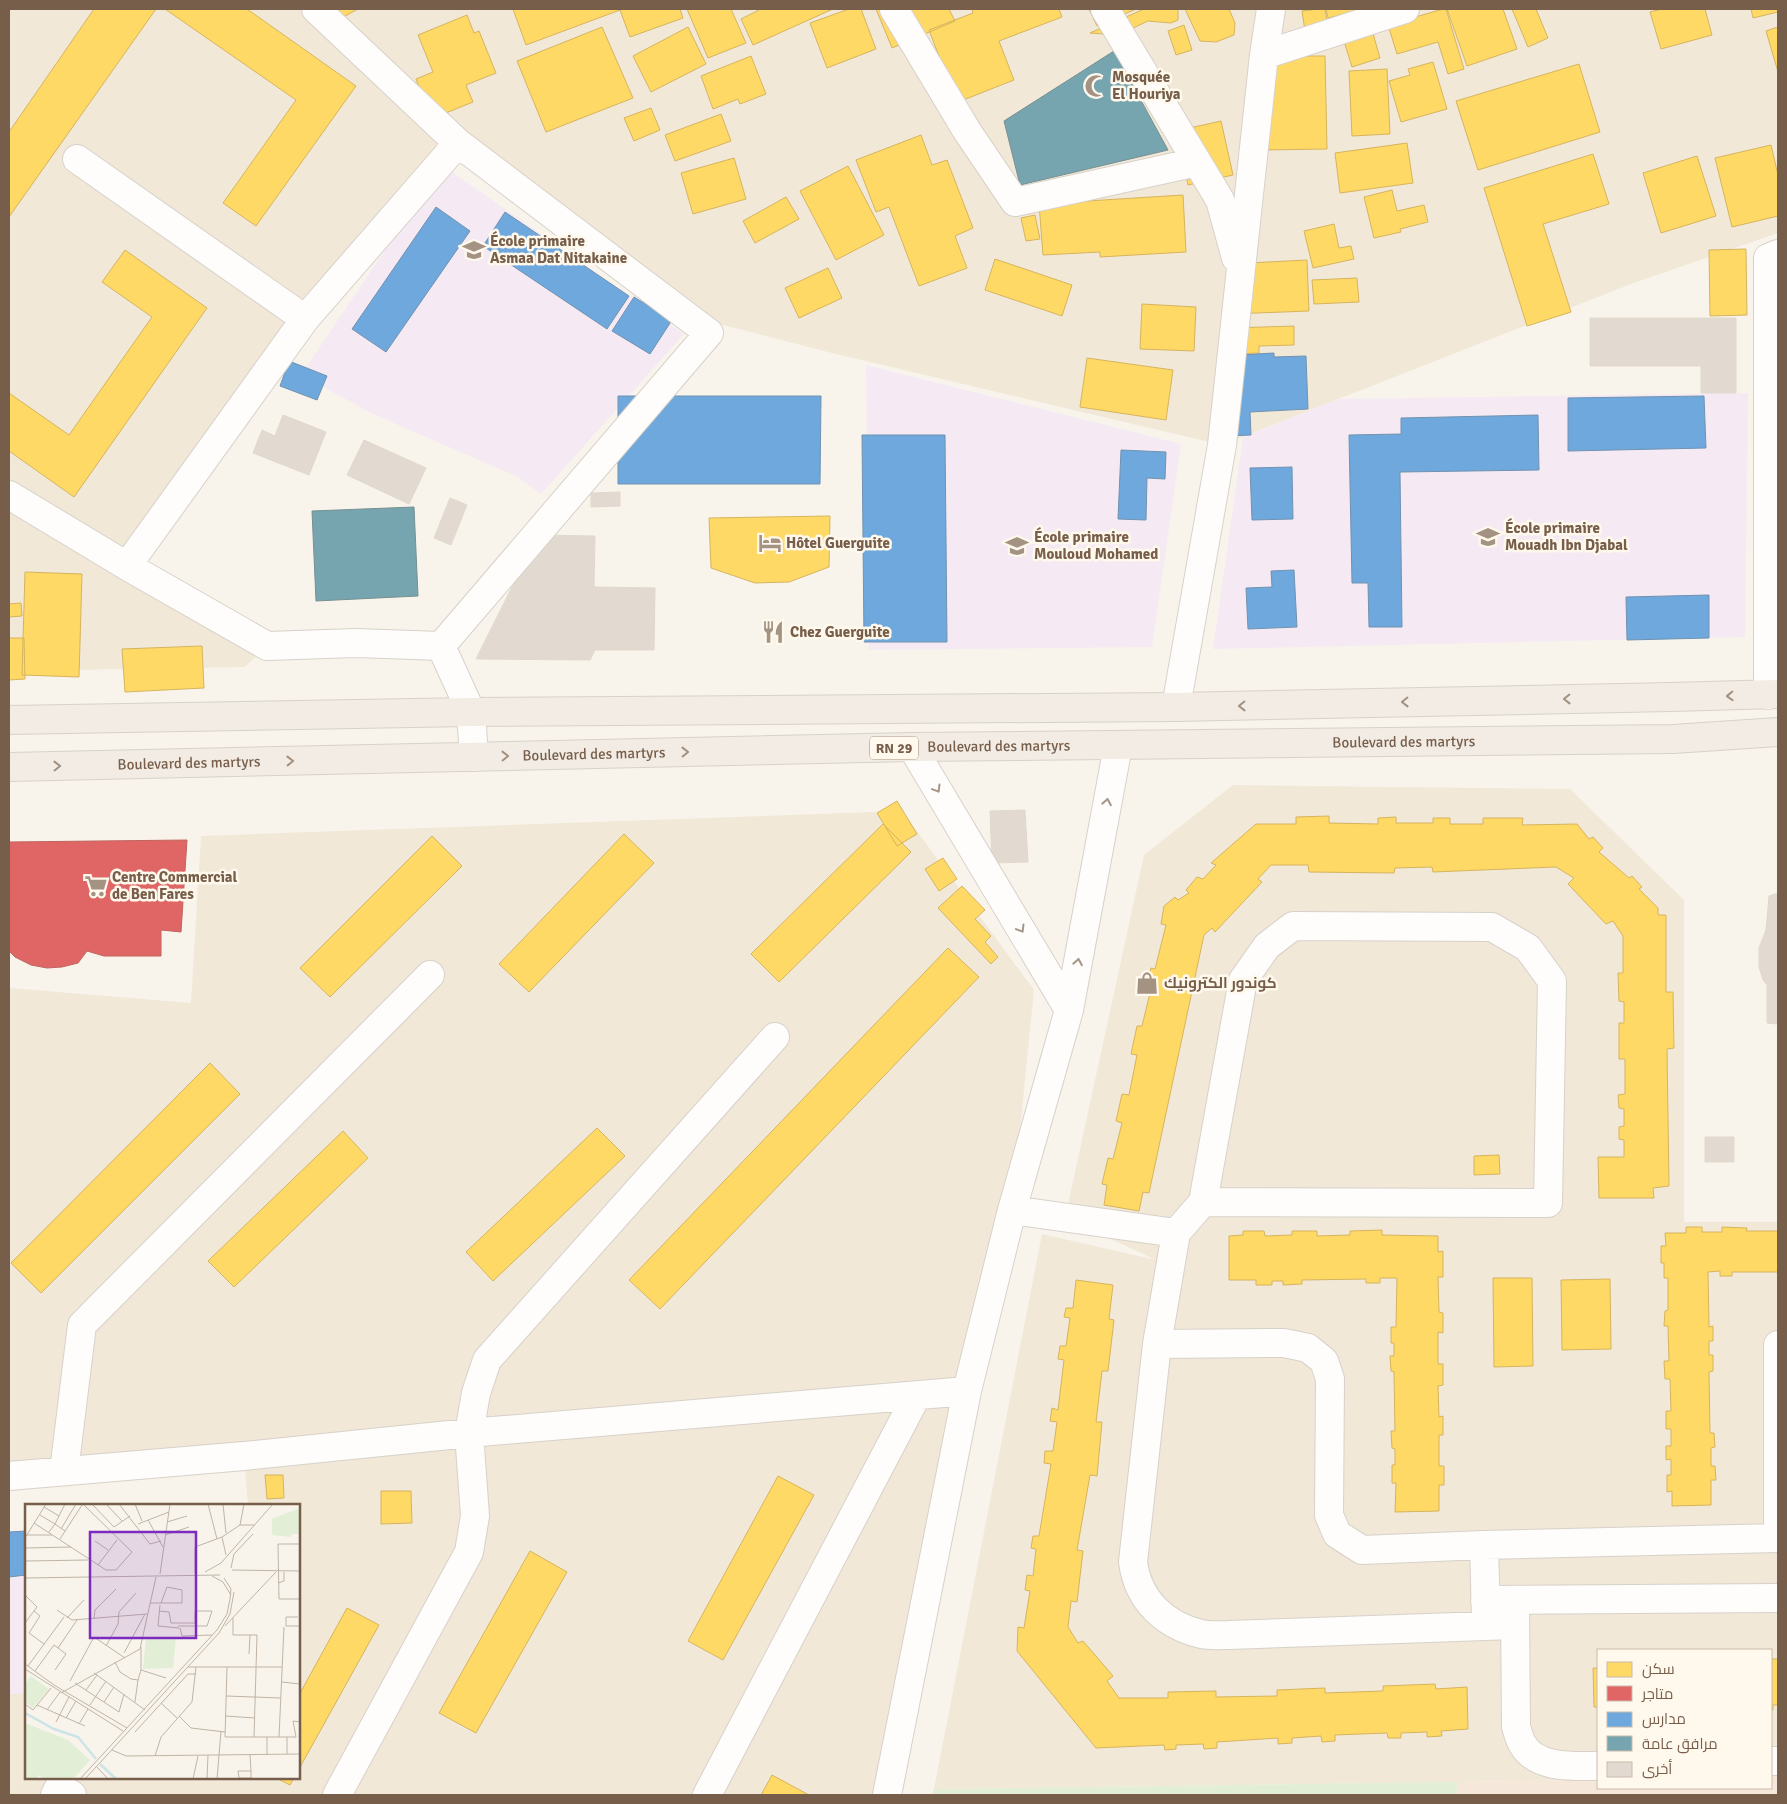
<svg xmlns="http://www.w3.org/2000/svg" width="1787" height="1804" font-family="Signika,Cairo,sans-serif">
<rect width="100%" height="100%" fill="#f8f4eb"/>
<path fill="#f1e8d8" d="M9 9H1778V233L1631 284 1222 445 832 353 715 323 466 135 128 566 267 646 245 667 9 671Z
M1233 785 1570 789 1684 900V1222H1778V1776H1771V1650H1598V1780L934 1789 1042 1234 1156 1260 1065 1218 1144 855Z
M902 811 1034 990 1012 1210 887 1795H9V1694L26 1693V1778H299V1505H248L244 1457 9 1476V988L191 1003 201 836Z"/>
<path fill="#f6e7db" d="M1771 1776H1778V1795H1456L1458 1782 1598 1780V1788H1771Z"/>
<path fill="#f5eaf3" d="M442 165 684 334 541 494 518 477 373 414 301 375Z
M866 365 1181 444 1152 647 869 650Z
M1748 393 1745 637 1213 649 1243 437 1339 399Z
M26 1531V1693L9 1694V1532Z"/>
<path fill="#e2efd6" d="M1458 1782 1456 1795H932L934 1789Z"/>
<path fill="#ffd966" stroke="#d6b45e" d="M94 9H156L9 217V132Z
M165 9H247L356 86 256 226 223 203 296 100Z
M330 9H358L336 21Z
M513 9H680L683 18 630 37 620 10 526 45Z
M687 9H731L746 43 708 58Z
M759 9H833L753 45 741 19 759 10Z
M849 9H861L876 49 827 68 810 23Z
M876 9H949L955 21 892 48Z
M972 9H1059L1062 17 999 41 1014 80 943 108 945 72 929 30 973 13Z
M1089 9H1136L1097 26Z
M1144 9H1178V20L1171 23 1148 21 1118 35 1090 33Z
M1185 9H1229L1235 23 1234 35 1216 42 1200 41Z
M1319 9H1325L1328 27 1305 31 1302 11Z
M1326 9H1365L1328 18Z
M1443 9H1446L1464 69 1448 74 1438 42 1397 54 1388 25Z
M1447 9H1503L1517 49 1467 66Z
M1512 9H1536L1548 38 1528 47Z
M1662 9H1705L1712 35 1661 49 1650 12Z
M1751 9H1778V12L1753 18Z
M467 15 474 33 479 31 496 73 466 85 473 102 431 119 416 79 433 72 418 35Z
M1184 25 1192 50 1176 55 1168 31Z
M602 27 633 98 546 132 517 61Z
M688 27 706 64 651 92 633 56Z
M1778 27V72L1766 31Z
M1372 30 1380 58 1352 67 1343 38Z
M751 56 766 94 740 104 738 99 713 109 701 76Z
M1261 56H1325L1327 149 1265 150Z
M1433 62 1447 109 1401 122 1389 81 1410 75 1408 69Z
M1579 64 1600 132 1478 170 1456 101Z
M1387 69 1390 134 1352 136 1349 71Z
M651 108 660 130 634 141 624 118Z
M721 114 731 141 675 161 665 135Z
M1221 121 1233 175 1188 185 1176 131Z
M921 135 932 165 947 160 973 228 955 236 967 268 919 286 889 207 876 212 856 160Z
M1407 143 1413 183 1340 193 1335 153Z
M1771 145 1778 175V216L1732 227 1715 158Z
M1593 154 1609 204 1543 224 1571 312 1527 326 1484 188Z
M1697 156 1716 216 1661 233 1643 173Z
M734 158 746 199 693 214 681 173Z
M848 166 884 235 836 260 800 191Z
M1392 190 1397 211 1424 205 1428 222 1400 229 1401 232 1374 238 1364 197Z
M1183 195 1186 252 1100 257V252L1043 255 1039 204Z
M786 197 799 219 755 243 743 221Z
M1035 215 1040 239 1026 241 1021 218Z
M1334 224 1339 248 1351 246 1354 259 1313 268 1304 231Z
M1746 249 1747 315 1710 316 1709 250Z
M125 250 207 308 74 497 9 451V393L69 435 152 317 102 282Z
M995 259 1072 285 1062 316 985 290Z
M1307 260 1309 311 1231 314 1229 264Z
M828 268 842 298 799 318 785 288Z
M1357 278 1359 302 1314 304 1312 280Z
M1142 304 1196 307 1194 351 1140 349Z
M1294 326V345L1259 346V353L1231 354 1230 328Z
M1087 358 1173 370 1166 420 1080 407Z
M830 516 829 567 789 582 755 583 711 568 709 518Z
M25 572 82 574 79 677 22 675Z
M21 603 22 616 9 617V604Z
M9 638H24L25 679 9 680Z
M202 646 204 688 125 692 122 649Z
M897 801 917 834 897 846 877 813Z
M1329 816V823L1378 824V818L1396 817V823H1433V818H1450V824H1483V818H1523L1522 825 1577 824 1589 839 1593 837 1603 848 1599 852 1629 878 1632 876 1642 887 1639 889 1658 908V915H1666V992H1673L1674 1048 1667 1049 1669 1186 1653 1188 1654 1198H1599L1598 1157H1624V1140L1619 1139V1127L1624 1126V1109L1619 1108 1618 1095 1625 1094V1059H1619V1023H1624V1002L1619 1001 1618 973H1623V936L1613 921 1606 924 1568 884 1574 878 1556 867 1433 872 1432 867 1395 868 1394 873 1309 872 1308 865H1271L1258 879 1262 882 1215 932 1212 928 1204 935 1149 1193 1143 1192 1139 1211 1104 1205 1107 1185 1102 1184 1108 1158 1113 1159 1122 1123 1116 1121 1122 1094 1129 1095 1137 1055 1131 1054 1137 1026H1142L1151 989 1146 988 1151 968 1155 969 1166 925 1161 924 1164 906 1175 897 1178 900 1189 893 1186 890 1197 877 1203 879 1216 865 1211 863 1256 824H1296V817Z
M883 824 911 852 779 982 751 954Z
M624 834 654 863 529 992 499 964Z
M432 836 462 866 330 997 300 968Z
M943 858 957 879 939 891 925 869Z
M962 886 985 910 975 919 991 936 985 942 998 957 991 964 938 908Z
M948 948 979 977 660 1309 629 1280Z
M210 1063 240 1094 41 1293 11 1263Z
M597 1128 625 1156 493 1281 466 1252Z
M343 1131 368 1158 234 1287 208 1261Z
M1499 1155 1500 1174 1474 1175V1156Z
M1686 1227H1702V1232H1722V1227L1747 1228 1746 1231H1778V1272H1732V1276H1720V1271L1708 1272 1709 1327 1713 1326V1341H1709V1355H1713V1371L1709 1372 1710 1433H1714L1715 1447 1711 1448V1466H1715L1716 1480H1711V1505L1672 1506V1491L1667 1492V1475H1671V1459L1666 1460V1446H1671V1429H1666V1411H1671L1670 1379H1665L1664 1361H1669L1668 1326H1664L1665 1311 1668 1310V1278H1664V1263H1661V1246H1666L1665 1233H1686Z
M1382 1230V1235L1438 1236V1252L1443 1251V1277H1438L1439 1312 1443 1313V1333L1438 1332V1364H1443V1385L1438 1386 1439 1417 1443 1416V1435H1439V1466H1444V1485H1439V1511L1395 1512 1396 1483H1392V1465H1395V1449L1392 1448 1391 1431H1395L1394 1372 1391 1371 1390 1356H1394V1343H1391V1327H1396L1397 1278H1380V1283H1366V1279L1302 1280V1284L1283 1285V1281H1272V1285H1256V1280H1229V1236L1243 1235V1231H1264L1265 1236 1292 1235V1231H1317V1236L1350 1235V1231Z
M1493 1278H1532L1533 1366 1494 1367Z
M1610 1279 1611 1349 1562 1350 1561 1280Z
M1076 1280 1113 1285 1109 1319 1114 1320 1108 1371H1102L1096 1422H1102L1097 1476 1090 1475 1077 1550 1083 1551 1077 1602 1071 1601 1068 1627 1078 1643 1083 1641 1113 1676 1107 1681 1119 1698H1168V1692L1216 1691V1697L1277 1696V1690L1325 1688V1693L1383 1691V1686L1435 1684 1436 1689 1467 1687 1468 1729 1441 1731 1442 1736 1427 1737V1732L1401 1733V1738H1388L1387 1733 1335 1735V1741L1322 1742 1321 1736 1292 1738V1743L1278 1744V1738L1217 1742V1748L1204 1749 1203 1744 1176 1745V1749L1165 1750 1164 1745 1096 1748 1017 1651 1018 1627 1024 1628 1030 1591 1025 1590 1027 1575 1033 1576 1036 1549 1031 1548 1033 1536H1039L1051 1464 1044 1463 1045 1451H1053L1057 1422 1050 1421 1052 1408 1058 1410 1064 1360 1058 1359 1060 1346H1066L1070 1318 1064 1317 1066 1308H1073Z
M265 1475H283L284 1498 267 1499Z
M778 1476 814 1495 723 1660 688 1641Z
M381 1491H411L412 1523 381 1524Z
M530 1551 567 1572 476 1733 439 1713Z
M347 1608 379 1625 299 1769V1695Z
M1771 1659H1778V1705H1773V1710H1771Z
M1593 1668H1598V1707H1594Z
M772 1775 809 1795H761Z
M276 1778H294L290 1785Z"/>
<path fill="#e06666" stroke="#c0645e" d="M187 840 181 932 161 930V956H104L87 951 78 963 62 967 47 968 31 965 15 957 9 951V842Z"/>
<path fill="#6fa8dc" stroke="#7192b0" d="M436 207 470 231 386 352 352 329Z
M505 212 629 296 607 329 483 246Z
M634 297 672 320 650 354 612 331Z
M1274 353V357L1306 356 1308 409 1250 412 1251 435 1227 436 1223 356Z
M289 361 327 376 317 400 280 386Z
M618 396H821L820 484H618Z
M1704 396 1706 448 1568 451V398Z
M1538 415 1539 470 1400 472 1402 627H1369L1368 583H1352L1349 435 1401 434V418Z
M862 435H945L947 642H864Z
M1121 450 1166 452 1165 479 1147 478 1146 520 1118 519Z
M1292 467 1293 519 1252 520 1250 468Z
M1294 570 1297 627 1248 629 1246 588 1272 587 1271 571Z
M1709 595V638L1627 640 1626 597Z
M26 1531V1575L9 1577V1532Z"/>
<path fill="#76a5af" stroke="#769091" d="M1114 51 1168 150 1020 185 1004 121Z
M414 507 418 596 316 601 312 511Z"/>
<path fill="#e2dad0" stroke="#e1d8cd" d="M1590 318H1736V393H1701V366H1590Z
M283 415 326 432 309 475 253 453 262 430 275 436Z
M364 440 426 468 409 504 347 475Z
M620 492V506L591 507V493Z
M450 498 467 505 451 545 434 538Z
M538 535 595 536 594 587 655 588 654 650H595L590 660 476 659Z
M1025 810 1028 862 992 863 990 811Z
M1778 893V1024L1767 1023V985L1763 980 1759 967V948L1766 930 1769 896Z
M1705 1137H1734V1162H1705Z"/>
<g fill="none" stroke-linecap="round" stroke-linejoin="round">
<defs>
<path id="minor" d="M316 9 458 143 709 333 441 646
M894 9 967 131 1015 202 1197 162
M1105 9 1220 200 1236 258
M1264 55 1405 9
M77 159 305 319
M9 495 127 566 267 646 356 643 441 646
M127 566 305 319 458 143
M441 646 471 712 474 757
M1768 695V258L1778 254
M1176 707 1222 445 1264 55 1271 9
M912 747 1069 1010
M1203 1202 1243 980 1267 946 1293 926 1492 927 1528 948 1552 981 1548 1203 1203 1202 1176 1233 1157 1344 1133 1562C1138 1600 1164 1625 1201 1634 1209 1636 1220 1635 1229 1635L1514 1625
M1012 1210 1176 1233
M1157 1344 1284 1343 1308 1348 1324 1361 1330 1379 1329 1515 1337 1534 1362 1550 1484 1545 1778 1538V1345
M64 1471 82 1325 430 975
M9 1476 244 1456 469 1433 967 1391
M1484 1545 1486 1618
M1485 1600 1778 1598
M1515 1606 1516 1727C1518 1732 1519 1739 1523 1745 1537 1769 1574 1766 1598 1766
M1771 1761H1778
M55 1795 59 1787 72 1795
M337 1795 469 1552 475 1516 469 1433 476 1393 487 1360 775 1037
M707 1795 917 1395
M887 1795 967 1391 1012 1210 1069 1010 1118 746"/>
<g id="trunk">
<path d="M9 720 471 712 1176 707 1671 697 1778 694"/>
<path id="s1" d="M9 767 912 747 1673 739 1778 732"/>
</g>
</defs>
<use href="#minor" stroke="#d7d1c9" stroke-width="30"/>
<use href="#trunk" stroke="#d9d1c9" stroke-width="30"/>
<use href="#minor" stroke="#fefdfc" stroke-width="28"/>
<use href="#trunk" stroke="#f2ece4" stroke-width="28"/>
</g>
<defs><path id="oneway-chevron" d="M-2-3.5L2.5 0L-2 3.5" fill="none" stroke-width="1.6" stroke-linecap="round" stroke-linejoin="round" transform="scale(1.25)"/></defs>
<g stroke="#a29080">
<use href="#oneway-chevron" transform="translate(1730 696) rotate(178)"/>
<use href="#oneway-chevron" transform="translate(1567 699) rotate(179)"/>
<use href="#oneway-chevron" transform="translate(1405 702) rotate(179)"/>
<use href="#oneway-chevron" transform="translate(1242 706) rotate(179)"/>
<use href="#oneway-chevron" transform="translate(685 752) rotate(-1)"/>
<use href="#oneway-chevron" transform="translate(505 756) rotate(-1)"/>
<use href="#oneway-chevron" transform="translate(290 761) rotate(-1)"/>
<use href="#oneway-chevron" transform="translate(57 766) rotate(-1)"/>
</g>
<g stroke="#a69688">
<use href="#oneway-chevron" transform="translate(937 789) rotate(59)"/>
<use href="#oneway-chevron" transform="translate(1107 802) rotate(-80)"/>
<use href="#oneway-chevron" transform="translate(1021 929) rotate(59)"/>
<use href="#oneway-chevron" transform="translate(1078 962) rotate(-80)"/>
</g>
<defs>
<symbol id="mosque-bare" viewBox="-9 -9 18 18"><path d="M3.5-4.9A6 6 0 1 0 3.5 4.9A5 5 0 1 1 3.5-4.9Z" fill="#a49282" stroke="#fff9ed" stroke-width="2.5" paint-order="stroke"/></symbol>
<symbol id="school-bare" viewBox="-9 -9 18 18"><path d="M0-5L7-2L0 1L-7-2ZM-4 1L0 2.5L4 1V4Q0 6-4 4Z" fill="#a49282" stroke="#fff9ed" stroke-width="2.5" paint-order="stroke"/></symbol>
<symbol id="hotel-bare" viewBox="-9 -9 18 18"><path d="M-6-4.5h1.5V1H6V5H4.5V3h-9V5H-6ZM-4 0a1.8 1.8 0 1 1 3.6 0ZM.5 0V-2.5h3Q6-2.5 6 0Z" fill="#a49282" stroke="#fff9ed" stroke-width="2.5" paint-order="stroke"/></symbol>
<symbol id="restaurant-bare" viewBox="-9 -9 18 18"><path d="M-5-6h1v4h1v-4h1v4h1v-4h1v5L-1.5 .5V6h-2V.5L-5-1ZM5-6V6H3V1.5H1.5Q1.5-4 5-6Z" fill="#a49282" stroke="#fff9ed" stroke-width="2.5" paint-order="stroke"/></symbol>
<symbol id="supermarket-bare" viewBox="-9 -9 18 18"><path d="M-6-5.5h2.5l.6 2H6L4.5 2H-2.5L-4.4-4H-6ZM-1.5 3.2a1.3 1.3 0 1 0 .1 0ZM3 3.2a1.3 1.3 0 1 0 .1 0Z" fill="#a49282" stroke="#fff9ed" stroke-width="2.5" paint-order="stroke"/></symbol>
<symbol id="shop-bare" viewBox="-9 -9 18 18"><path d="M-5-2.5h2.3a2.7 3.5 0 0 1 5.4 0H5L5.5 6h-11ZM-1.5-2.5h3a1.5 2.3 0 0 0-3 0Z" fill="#a49282" stroke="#fff9ed" stroke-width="2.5" paint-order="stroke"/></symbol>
</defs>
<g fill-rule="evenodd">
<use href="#mosque-bare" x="1080" y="70" width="32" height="32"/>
<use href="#school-bare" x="458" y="234" width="32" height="32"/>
<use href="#school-bare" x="1472" y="521" width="32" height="32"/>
<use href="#hotel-bare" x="754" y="527" width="32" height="32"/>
<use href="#school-bare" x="1001" y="530" width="32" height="32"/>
<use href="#restaurant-bare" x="757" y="616" width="32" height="32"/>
<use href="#supermarket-bare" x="80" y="870" width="32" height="32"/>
<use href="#shop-bare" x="1131" y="967" width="32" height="32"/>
</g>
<g text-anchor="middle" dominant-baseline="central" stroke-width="5" stroke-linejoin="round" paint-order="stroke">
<rect fill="#fff9ed" stroke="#a08c7b" stroke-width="1" x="870" y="736.5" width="48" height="23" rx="4"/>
<g font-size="14" font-weight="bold" fill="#775e4a">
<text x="894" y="748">RN 29</text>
</g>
<g font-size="15" font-weight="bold" fill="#775e4a" stroke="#fff9ed" text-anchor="start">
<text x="1112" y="77">Mosquée<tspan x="1112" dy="17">El Houriya</tspan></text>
<text x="490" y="241">École primaire<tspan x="490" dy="17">Asmaa Dat Nitakaine</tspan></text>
<text x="1505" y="528">École primaire<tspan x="1505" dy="17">Mouadh Ibn Djabal</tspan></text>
<text x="1034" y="537">École primaire<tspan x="1034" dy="17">Mouloud Mohamed</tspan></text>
<text x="786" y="543">Hôtel Guerguite</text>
<text x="790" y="632">Chez Guerguite</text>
<text x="112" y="877">Centre Commercial<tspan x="112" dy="17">de Ben Fares</tspan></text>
<text x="1164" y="983">كوندور الكترونيك</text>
</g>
<g font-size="15" fill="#775e4a" stroke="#fff9ed">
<text stroke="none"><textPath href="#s1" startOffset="1395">Boulevard des martyrs</textPath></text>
<text stroke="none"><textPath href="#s1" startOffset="990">Boulevard des martyrs</textPath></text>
<text stroke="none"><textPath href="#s1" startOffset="585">Boulevard des martyrs</textPath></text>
<text stroke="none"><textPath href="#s1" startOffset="180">Boulevard des martyrs</textPath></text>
</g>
</g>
<g transform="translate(25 1504)">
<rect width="275" height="275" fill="#f8f4eb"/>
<path d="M275 4V30H267L266 33 247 31V15ZM151 133 148 164 118 165 121 134ZM6 172 24 185 8 204 0 198V180ZM0 219 43 236 65 256 48 275H19L14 271 11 275H0Z" fill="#e2efd6"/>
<path fill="none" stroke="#cce3e8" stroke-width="2.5" d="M0 209 29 225 53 233 71 255M75 260 91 275"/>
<path fill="none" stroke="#c0b4a6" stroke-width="1" d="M58 0 107 48 91 66M67 0 89 23 105 12M81 0 97 17M94 0 125 40 136 37M110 0 117 17M183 0 192 35M198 0 201 29M19 3 34 12M15 11 30 20 24 28M123 16 138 43M142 18 162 12M9 19 81 66H91M113 20 144 8M215 21 219 0M36 25 51 0M40 27 30 20 40 0M2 31H27M140 31 164 23M197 33 201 51M0 34 21 0M35 35 57 1M70 37 83 46M275 40H253L254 95H275M0 44 46 43M0 57 63 56M73 61 92 36M206 64 209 50 228 30M207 66 275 67M180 68 196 59 248 0M170 69V43L197 33 215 21H229M135 70 145 0M187 72 198 78 206 91M0 74 195 71M253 79 259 77V68M0 91 12 103 0 119M125 99H157V86L142 83 136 99M135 101 133 122 154 124M32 106 47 116 122 110M9 107 15 112 4 129 19 140M134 107 144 108 146 119H170V107H187L182 122H153M273 113H261V122H275M42 114 59 96M208 114V131H232L229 233M69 115 70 106 91 85M200 122 251 68M155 124 157 132 187 131M81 142 93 120 94 108 111 89M116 143V166L141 174M33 144 52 116M99 149 120 110M224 150 225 131M90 158 95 168 106 175 113 176 116 166M0 160 29 181 102 224M3 162 39 113M163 163H257M202 163 200 233H271L268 217 275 218M0 165 98 227M10 167 29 141 41 150 30 166M69 169 120 206M45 177 69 133 100 154M257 178 275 180M50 179 94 208 99 190M61 186 72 171M36 189 115 145 131 73M201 192 256 194M79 198 89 183M110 198 113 176M136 199 152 214M0 200 8 206 26 184M12 201 60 222M65 201 81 177M22 206 35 188M154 212 166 224 200 228M200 212 230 214M41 214 51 197M31 218 44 193M54 220 63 205M110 228 163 170H171M254 233 259 123M262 233V250M87 246 101 252 275 250M225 251 226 267V274H214L213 267H226M242 251V233M130 252 136 233 167 198 171 163M72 263 83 275M55 275 192 126 202 110 205 95 206 85 199 74M60 275 194 129 205 110 209 88M168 275 173 252M182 275 183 251M192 275 196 227"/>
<path fill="#7b2cbf" fill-opacity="0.15" stroke="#7b2cbf" stroke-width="2.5" d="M65 28H171V134H65Z"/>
<rect width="275" height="275" fill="none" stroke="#775e4a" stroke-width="2.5"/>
</g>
<rect width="1787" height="1804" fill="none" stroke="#775e4a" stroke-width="20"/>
<rect x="1597" y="1649" width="175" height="140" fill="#fff9ed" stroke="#c9bbac"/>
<rect x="1607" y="1662" width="25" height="15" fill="#ffd966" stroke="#c9bbac"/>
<text x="1642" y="1674" font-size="15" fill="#775e4a">سكن</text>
<rect x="1607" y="1686" width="25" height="15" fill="#e06666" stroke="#c9bbac"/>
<text x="1642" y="1699" font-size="15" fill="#775e4a">متاجر</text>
<rect x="1607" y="1712" width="25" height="15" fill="#6fa8dc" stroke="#c9bbac"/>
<text x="1642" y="1724" font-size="15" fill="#775e4a">مدارس</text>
<rect x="1607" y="1736" width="25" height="15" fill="#76a5af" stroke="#c9bbac"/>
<text x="1642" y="1749" font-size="15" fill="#775e4a">مرافق عامة</text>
<rect x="1607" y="1762" width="25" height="15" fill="#e2dad0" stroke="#c9bbac"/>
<text x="1642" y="1774" font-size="15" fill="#775e4a">أخرى</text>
</svg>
